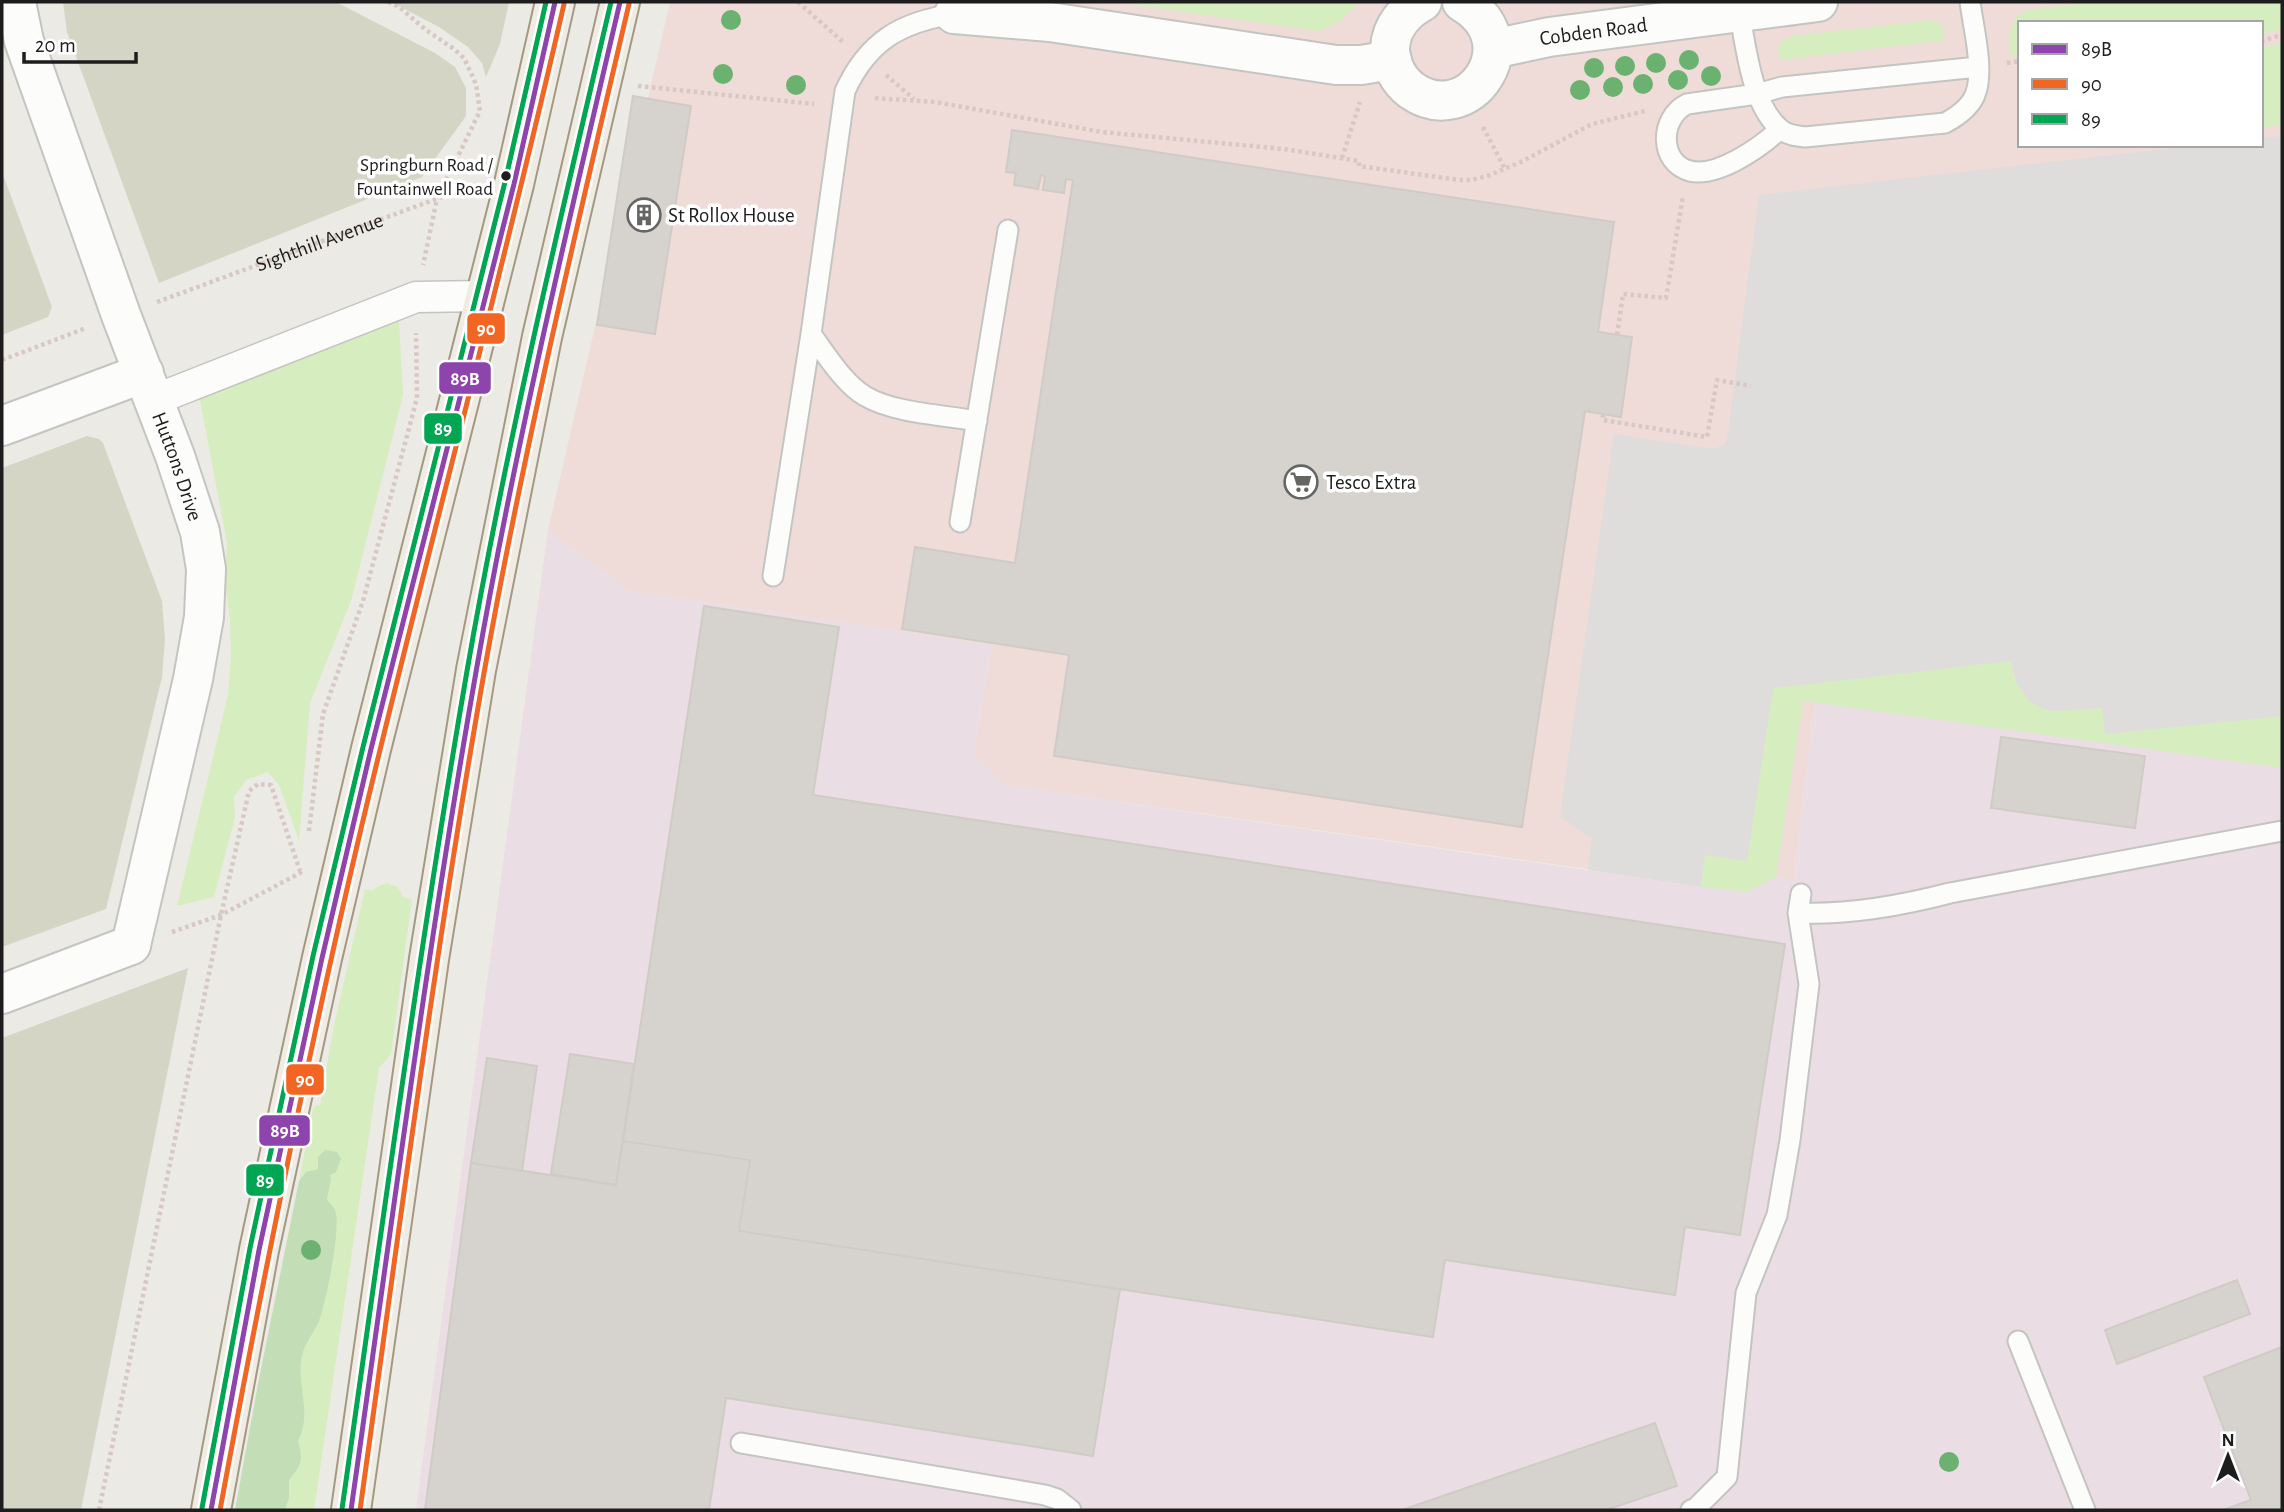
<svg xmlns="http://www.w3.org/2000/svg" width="2284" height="1512" font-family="'Alegreya Sans',sans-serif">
<rect width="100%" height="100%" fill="#eceae4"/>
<path fill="#efdcd8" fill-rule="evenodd" d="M670 2H2282V768L1815 701 1794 880 1747 892 1004 785 974 754 992 645 629 591 548 530ZM2020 23H2261V145H2020Z"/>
<path fill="#eadde4" d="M548 530 629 591 992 645 974 754 1004 785 1701 887 1747 892 1776 877 1794 880 1815 701 2282 768V1510H416Z"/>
<path fill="#d5d5c5" d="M63 2H336L435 53 455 67 466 88V116L422 177 159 283 67 32Z
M391 2H509L500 44 486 77 482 63 468 47 439 27Z
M2 172 52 307 48 317 2 335Z
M87 436 99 439 103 443 162 601 165 639 162 677 106 909 2 947V468Z
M188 968 81 1510H2V1038Z"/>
<path fill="#d6edc0" d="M1113 2H1360L1340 22 1318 31Z
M2096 2H2282V29L2261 35V23H2020V54L2010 55C2009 36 2008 20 2027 10Z
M1930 20 1942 24 1945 40 1780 60 1778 47 1781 42 1793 36Z
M2282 42V125L2261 128V48Z
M399 319 403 395 351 601 310 703 299 840 279 785 268 772 246 780 234 797 235 817 214 897 177 906 228 695 231 656 230 620 225 581 227 542 199 395Z
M2012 661 2013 675 2053 711 2103 708 2106 734 2282 716V768L1803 701 1776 877 1747 892 1701 887 1705 855 1747 861 1773 688Z
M387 883 398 887 403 897 412 899 391 1054 379 1068 314 1510H285L289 1498V1480C301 1465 304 1461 298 1441 313 1413 296 1386 302 1356 305 1343 315 1334 318 1322 326 1298 343 1219 327 1200L331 1179 318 1169 306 1172 299 1181 313 1109 316 1105 320 1106 333 1030 365 889 373 891 377 887Z"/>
<path fill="#c3ddb7" d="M325 1150 337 1152 341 1159 336 1172 330 1175 331 1179 327 1200C331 1204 335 1208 336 1214 340 1233 326 1302 319 1321 314 1333 305 1343 302 1356 296 1385 313 1413 298 1441 304 1461 301 1465 289 1480V1498L285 1510H235L258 1384 299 1181 306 1172 318 1169V1157Z"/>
<path fill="#dedddb" d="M2282 136V716L2105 734 2102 708 2053 711 2041 708 2029 700 2017 684 2011 661 1773 688 1747 861 1705 855 1701 887 1588 870 1592 837 1587 836 1560 816 1614 434 1713 449 1724 445 1727 439 1759 195 2200 145H2261V138Z"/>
<path fill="#d6d3cf" stroke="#cfcbc5" stroke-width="2" d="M633 96 691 106 655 334 597 325Z
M1012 130 1614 222 1598 332 1632 337 1621 417 1585 411 1522 827 1054 756 1069 655 902 629 915 547 1015 563 1073 180 1066 179 1064 193 1043 190 1045 176 1041 175 1038 189 1014 185 1016 173 1006 172Z
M704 606 839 627 813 795 1785 944 1740 1235 1685 1227 1675 1295 1445 1260 1433 1337 739 1231 750 1160 623 1141Z
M2001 737 2145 756 2135 828 1991 808Z
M570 1054 634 1064 616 1185 551 1174Z
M487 1058 537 1066 522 1171 471 1163Z
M623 1141 750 1160 739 1231 1120 1289 1093 1456 726 1398 709 1510H425L471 1163 616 1185Z
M2237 1280 2250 1314 2117 1364 2105 1330Z
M2282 1347V1510H2223L2251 1500 2204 1377Z
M1655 1423 1677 1486 1606 1510H1402Z"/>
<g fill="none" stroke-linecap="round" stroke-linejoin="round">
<defs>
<path id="service" d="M1739 11C1746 46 1751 104 1780 129 1787 135 1796 136 1805 137L1945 123C1958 116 1972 106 1976 92 1984 68 1973 26 1970 2
M1780 129C1761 147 1717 178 1690 171 1659 163 1659 118 1687 104L1757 94 1782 87 1978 67
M811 334C825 353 844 384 865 396 893 413 944 415 977 421
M960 522 1008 230
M773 576 811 334 845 91C868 41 901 22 954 14V6
M1798 913C1850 915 1900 906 1950 893L2282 831
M2018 1341 2085 1510
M741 1443 1045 1495 1057 1499 1071 1510
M1691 1510 1696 1508 1727 1477 1746 1293 1777 1215 1790 1140 1809 984 1798 913 1801 894"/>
<path id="pedestrian" d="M154 400 416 297 486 296"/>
<g id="minor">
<path id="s2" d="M16 2 24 41 121 315 175 456 200 532 206 569 204 617 193 679 131 945"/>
<path d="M1422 2C1405 11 1391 27 1390 48 1390 64 1398 80 1411 90 1469 131 1531 42 1462 2"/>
<path d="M954 14 1050 22 1336 65H1361L1392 60"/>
<path id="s3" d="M1493 49 1549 37 1818 2"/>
</g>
<path id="tertiary" d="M2 426 144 373
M2 994 131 945"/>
<path id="primary" d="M211 1510 259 1250 322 958 371 749 514 184 555 2
M351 1510 429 959 476 670 542 337 620 2"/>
</defs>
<use href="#service" stroke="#c4c4c1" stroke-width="23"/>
<use href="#pedestrian" stroke="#c4c4c1" stroke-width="33"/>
<use href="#minor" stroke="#c4c4c1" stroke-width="42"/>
<use href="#tertiary" stroke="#c4c4c1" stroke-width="42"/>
<use href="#primary" stroke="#a29982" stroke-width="42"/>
<g stroke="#d7c8c4" stroke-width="4.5" stroke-dasharray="3.5 3.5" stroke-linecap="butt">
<path d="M388 2 398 6 426 30 454 49 464 58 476 84 480 111 437 199 423 265"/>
<path d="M798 2 843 42"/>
<path d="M2261 41 2282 35"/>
<path d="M2007 63 2020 61"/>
<path d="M886 75 914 99"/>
<path d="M638 86 814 104"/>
<path d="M875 98 935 102 1102 132 1284 149 1359 161V166L1459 180H1472L1490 175 1523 161 1592 124 1645 111"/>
<path d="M1483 127 1505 169"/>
<path d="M1342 158 1360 102"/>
<path id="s1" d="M157 302 474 185"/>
<path d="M1617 335 1623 294 1666 298 1683 196"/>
<path d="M2 360 86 328"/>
<path d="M1603 414V420L1707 437 1717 380 1751 386"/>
<path d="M309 831 323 714 363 601 417 398 416 333"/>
<path d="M172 932 221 915 300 873 302 870"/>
<path d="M99 1510 221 915 249 791 258 784 271 785 300 871"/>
</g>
<use href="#service" stroke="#fcfcfb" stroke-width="19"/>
<use href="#pedestrian" stroke="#fcfcfb" stroke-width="30"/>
<use href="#minor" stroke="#fcfcfb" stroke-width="38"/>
<use href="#tertiary" stroke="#fcfcfb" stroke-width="38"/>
<use href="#primary" stroke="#f0ece3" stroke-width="38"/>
<defs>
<path id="bus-1" d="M211 1510 259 1250 322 958 371 749 514 184 555 2
M351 1510C391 1230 427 950 476 672 515 447 568 224 620 2"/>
<path id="bus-2" d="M220 1510C267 1256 318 1002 380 750 441 501 507 254 564 4
M360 1510C399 1231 435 951 484 673 524 448 577 226 629 4"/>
<path id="bus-3" d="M202 1508 250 1248 313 956 363 747 505 182 546 2
M342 1509C382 1229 419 949 467 671 506 446 559 224 611 2"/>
</defs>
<use href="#bus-1" stroke="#fff" stroke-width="10"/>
<use href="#bus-2" stroke="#fff" stroke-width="10"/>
<use href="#bus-3" stroke="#fff" stroke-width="10"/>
<use href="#bus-1" stroke="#8e44ad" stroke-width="5"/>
<use href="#bus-2" stroke="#f26522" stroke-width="5"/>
<use href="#bus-3" stroke="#00a651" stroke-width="5"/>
</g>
<g fill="#6bb270">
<circle cx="731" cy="20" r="10"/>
<circle cx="1689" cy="60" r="10"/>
<circle cx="1656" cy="63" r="10"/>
<circle cx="1625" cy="66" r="10"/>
<circle cx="1594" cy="68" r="10"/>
<circle cx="723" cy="74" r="10"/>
<circle cx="1711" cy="76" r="10"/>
<circle cx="1678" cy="80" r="10"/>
<circle cx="1643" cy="84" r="10"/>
<circle cx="796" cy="85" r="10"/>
<circle cx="1613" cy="87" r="10"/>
<circle cx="1580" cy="90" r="10"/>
<circle cx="311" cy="1250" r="10"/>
<circle cx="1949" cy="1462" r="10"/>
</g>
<defs>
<symbol id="building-ring" viewBox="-11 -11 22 22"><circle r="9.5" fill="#fff" stroke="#656563" stroke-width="1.5"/><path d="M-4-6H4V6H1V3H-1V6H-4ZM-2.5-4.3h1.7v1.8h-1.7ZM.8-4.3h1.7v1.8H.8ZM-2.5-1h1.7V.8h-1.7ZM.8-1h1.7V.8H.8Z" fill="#656563"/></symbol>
<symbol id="supermarket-ring" viewBox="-11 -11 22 22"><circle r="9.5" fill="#fff" stroke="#656563" stroke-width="1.5"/><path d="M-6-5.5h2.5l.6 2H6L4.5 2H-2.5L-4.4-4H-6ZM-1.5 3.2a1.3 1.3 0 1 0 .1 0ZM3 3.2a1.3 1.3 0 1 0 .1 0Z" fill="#656563"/></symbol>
</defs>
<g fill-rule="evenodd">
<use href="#building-ring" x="625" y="196" width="38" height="38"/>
<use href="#supermarket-ring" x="1282" y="463" width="38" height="38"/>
</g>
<circle fill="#1d1d1d" stroke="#fff" stroke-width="2.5" cx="506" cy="176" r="6"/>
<g text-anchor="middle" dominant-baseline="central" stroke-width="7" stroke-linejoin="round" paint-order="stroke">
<g font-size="19" fill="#1d1d1d" stroke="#fff" text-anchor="end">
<text x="493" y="165">Springburn Road /<tspan x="493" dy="24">Fountainwell Road</tspan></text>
</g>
<g font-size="21" fill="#1d1d1d" stroke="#fff">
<text stroke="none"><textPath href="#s3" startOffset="102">Cobden Road</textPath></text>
<text stroke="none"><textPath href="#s1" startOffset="173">Sighthill Avenue</textPath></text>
<text stroke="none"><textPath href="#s2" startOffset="492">Huttons Drive</textPath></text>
</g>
<g font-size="21" fill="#1d1d1d" stroke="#fff" text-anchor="start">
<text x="668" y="215">St Rollox House</text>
<text x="1326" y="482">Tesco Extra</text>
</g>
</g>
<g stroke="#fff" stroke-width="2.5">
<rect x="466" y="312" width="40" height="33" rx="7" fill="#f26522"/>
<rect x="438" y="361" width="54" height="34" rx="7" fill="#8e44ad"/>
<rect x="423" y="412" width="40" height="33" rx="7" fill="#00a651"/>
<rect x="285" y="1063" width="40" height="33" rx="7" fill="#f26522"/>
<rect x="258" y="1114" width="53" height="33" rx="7" fill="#8e44ad"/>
<rect x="245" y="1163" width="40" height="34" rx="7" fill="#00a651"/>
</g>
<g font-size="19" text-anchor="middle" font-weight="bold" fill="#fff">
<text x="486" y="335">90</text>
<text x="465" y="385">89B</text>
<text x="443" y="435">89</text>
<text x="305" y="1086">90</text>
<text x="285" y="1137">89B</text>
<text x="265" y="1187">89</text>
</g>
<rect width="2284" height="1512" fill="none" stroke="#1d1d1d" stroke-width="7"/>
<rect x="2018" y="21" width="245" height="126" fill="#ffffff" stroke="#a5a5a5" stroke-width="2"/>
<rect x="2032" y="44" width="35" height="10" fill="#8e44ad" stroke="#a5a5a5" stroke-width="2"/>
<text x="2081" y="56" font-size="21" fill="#1d1d1d">89B</text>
<rect x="2032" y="79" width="35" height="10" fill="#f26522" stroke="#a5a5a5" stroke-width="2"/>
<text x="2081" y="91" font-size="21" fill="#1d1d1d">90</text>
<rect x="2032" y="114" width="35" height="10" fill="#00a651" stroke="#a5a5a5" stroke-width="2"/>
<text x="2081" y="126" font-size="21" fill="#1d1d1d">89</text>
<g transform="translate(2228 1456)" stroke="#ffffff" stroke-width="5" paint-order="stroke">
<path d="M0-5L12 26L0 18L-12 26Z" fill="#1d1d1d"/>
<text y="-10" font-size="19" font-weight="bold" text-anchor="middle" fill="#1d1d1d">N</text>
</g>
<path d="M24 52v10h112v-10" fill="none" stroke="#1d1d1d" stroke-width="3.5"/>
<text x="35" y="52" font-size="21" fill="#1d1d1d" stroke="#ffffff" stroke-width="5" paint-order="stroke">20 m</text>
</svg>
